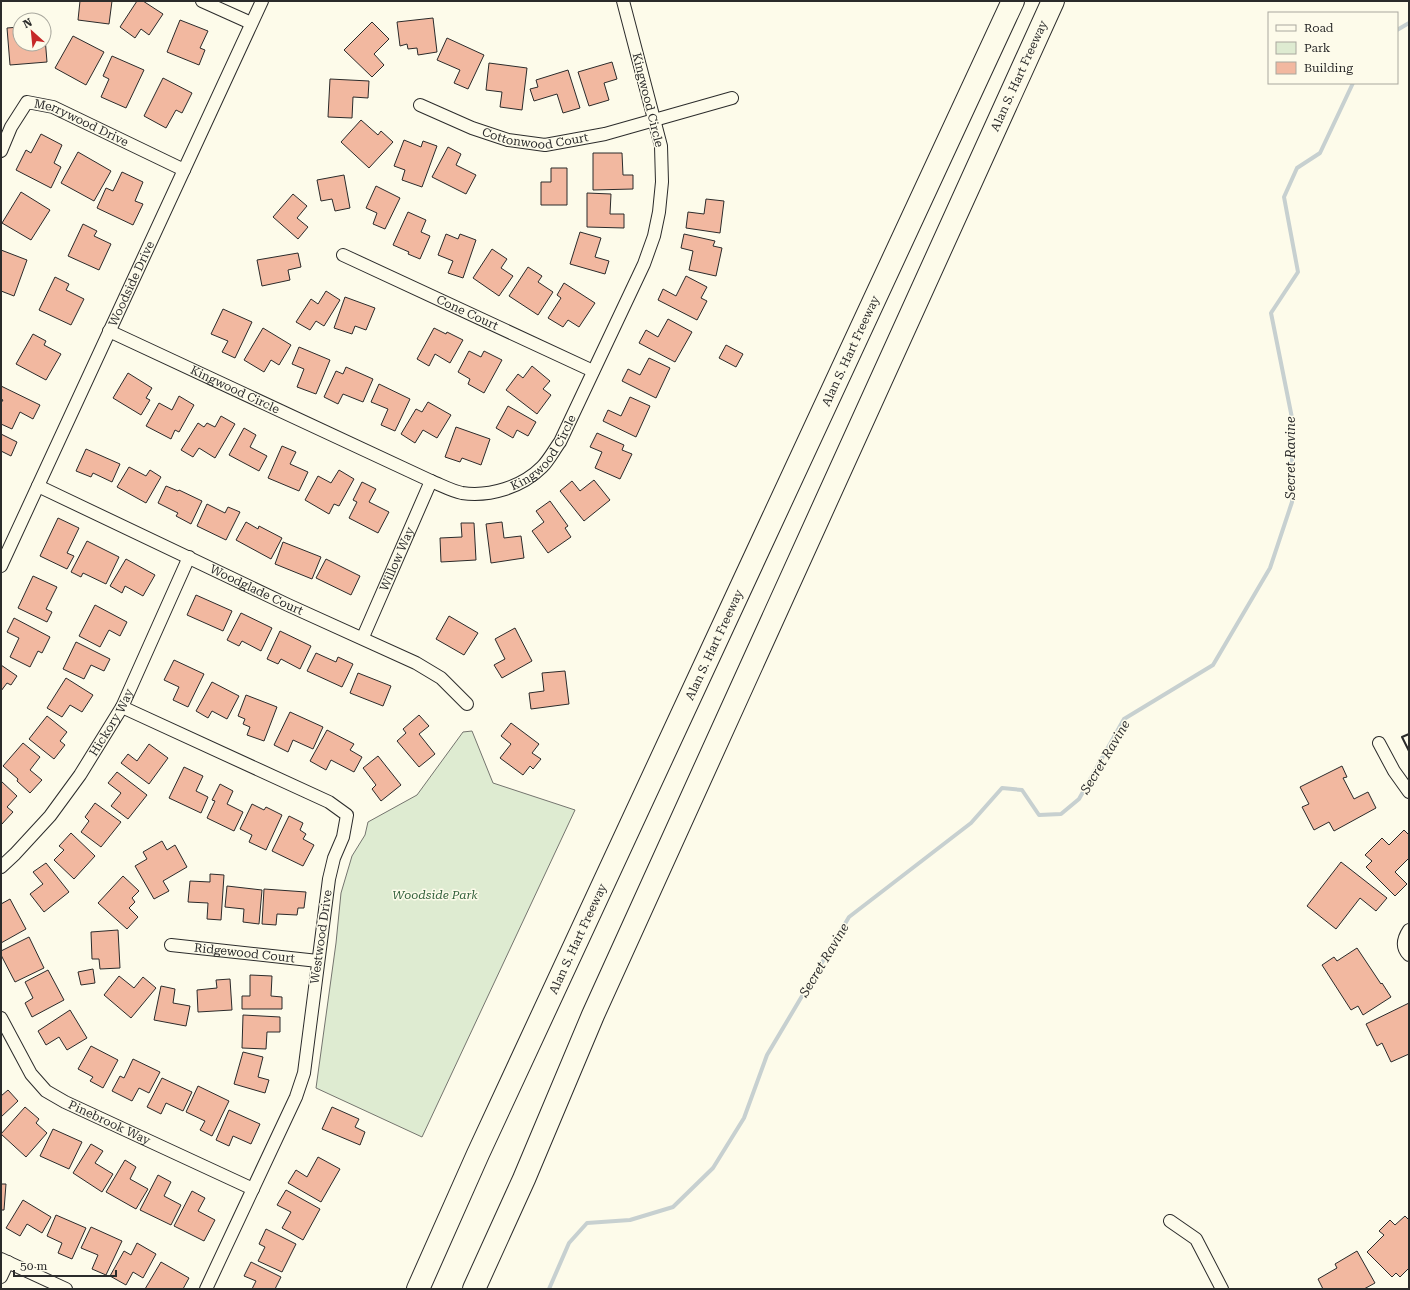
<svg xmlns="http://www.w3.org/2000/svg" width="1410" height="1290" font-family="'Roboto Serif',serif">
<rect width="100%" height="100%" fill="#fdfbea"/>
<path fill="#deebd1" stroke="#74746e" d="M472 731 493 783 575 810 422 1137 316 1088 336 943 341 893 352 856 365 835 368 822 417 795 463 732Z"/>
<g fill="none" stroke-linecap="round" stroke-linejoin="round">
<path stroke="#c7d0d0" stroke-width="4" d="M1397 30 1409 23
M549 1289 569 1243 587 1223 630 1220 673 1207 713 1168 744 1118 767 1055 849 917 971 823 1002 788 1022 790 1039 815 1061 814 1079 799 1124 719 1213 665 1270 568 1292 502V418L1271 313 1298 272 1284 197 1297 168 1320 153 1353 83"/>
</g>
<path fill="#f2b8a0" stroke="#2b2b2b" d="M80 1H112L109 24 78 20Z
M137 1H143L163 14 149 35 141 29 135 38 120 27Z
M433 18 437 52 418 55 417 48 408 49 407 44 400 46 397 22Z
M180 20 208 31 200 48 205 50 199 65 167 52Z
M372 22 389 39 374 54 384 65 372 77 344 50Z
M44 25 47 62 10 65 7 28 20 27V44H44Z
M73 36 104 52 86 85 55 68Z
M447 38 484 55 468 89 454 83 460 70 437 60Z
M112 56 144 70 126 108 101 97 109 79 103 76Z
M612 62 617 79 604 83 609 100 589 106 578 72Z
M489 63 527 68 522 110 500 107 502 92 486 90Z
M568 70 580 108 563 113 557 94 534 101 530 89 538 87 536 80Z
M163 78 192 93 182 113 176 110 166 128 144 116Z
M330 79 369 81 368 98 353 97 352 118 328 117Z
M361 120 378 135 381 131 393 142 369 168 341 142Z
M41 134 62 145 54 163 61 167 51 188 16 170 26 150 31 153Z
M404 140 421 147 423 141 437 146 422 187 402 180 405 170 394 166Z
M448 147 461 154 456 165 476 175 466 194 432 177Z
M78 152 111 171 94 201 61 183Z
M593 153H622L623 175H633V189L593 190Z
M551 168H567V205H541V182H551Z
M122 172 143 182 135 201 143 204 133 225 97 208 106 188 113 191Z
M344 175 350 208 335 211 332 199 321 201 317 180Z
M376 186 400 198 385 229 373 224 377 213 366 208Z
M21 192 50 210 31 240 2 223Z
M587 193 611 194 610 214H624V228L587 227Z
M293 194 307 206 297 218 308 227 298 239 273 217Z
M706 199 724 201 720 233 686 228 688 212 704 214Z
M408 212 426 220 421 232 430 236 420 259 408 254 409 252 393 245Z
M83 224 97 231 94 236 111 244 99 270 68 256Z
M580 232 601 238 595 257 609 261 605 274 570 264Z
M446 234 458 239 460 234 476 240 463 278 448 273 453 261 438 255Z
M684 234 715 241 713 246 722 248 716 276 689 270 693 251 681 248Z
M492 249 507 259 501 268 513 276 499 296 473 278Z
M1 250 27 260 14 296 1 291Z
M298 253 301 267 288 270 290 280 262 286 257 260Z
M528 267 542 276 538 282 553 292 538 315 509 296Z
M686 276 707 287 701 298 707 301 697 320 658 300 663 289 676 296Z
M55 277 69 284 66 290 84 299 71 325 39 310Z
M564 283 595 303 579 327 568 320 563 327 548 318 561 298 557 295Z
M326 291 340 300 324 326 316 321 310 330 296 322 311 299 318 304Z
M345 297 375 308 366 330 355 326 352 334 334 328Z
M223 309 252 322 235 358 222 352 228 341 211 334Z
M668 319 692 332 675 362 639 343 646 330 658 337Z
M263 328 291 345 279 365 271 360 264 372 244 360Z
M434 328 446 334 447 332 463 340 450 363 435 354 429 366 417 359Z
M33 334 46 341 44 345 61 354 46 380 16 364Z
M726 345 743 354 736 367 719 358Z
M299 347 330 360 316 394 297 387 304 369 292 364Z
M469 351 481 357 484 351 502 360 484 393 468 384 470 379 458 372Z
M649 358 670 368 656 398 622 381 628 369 640 375Z
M532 366 550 381 543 389 551 395 537 414 506 390 518 374 523 378Z
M346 367 373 379 363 402 343 394 338 404 324 397 336 371 343 374Z
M128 373 152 388 146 398 150 400 141 415 113 398Z
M379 384 410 399 395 431 381 425 388 409 371 402Z
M1 386 40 405 33 419 20 412 12 429 1 424V403L3 400 1 399Z
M179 396 194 405 179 432 175 430 171 439 146 426 159 403 172 410Z
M630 397 650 406 636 437 603 421 608 410 621 416Z
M428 402 451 415 437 438 423 430 415 443 401 434 416 409 422 412Z
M508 406 536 422 528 436 517 430 513 438 496 428Z
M221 416 235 424 215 458 199 448 193 457 181 450 198 423 204 427 207 423 215 427Z
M456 427 490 439 481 465 462 458 460 462 445 457Z
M244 428 256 435 250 447 267 456 259 471 229 455Z
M597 433 624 445 622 450 632 454 620 479 595 468 602 452 590 447Z
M1 434 17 442 11 456 1 451Z
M282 446 296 452 290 464 308 472 299 491 268 478Z
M86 449 120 464 112 482 93 473 91 477 76 471Z
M129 467 146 476 150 470 161 477 146 503 117 487Z
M339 470 354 479 339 506 334 504 329 514 305 500 318 476 331 483Z
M594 480 610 500 584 521 560 491 572 481 580 491Z
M362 482 376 489 369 502 389 512 378 533 349 518 357 502 353 500Z
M166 486 178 491 179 490 202 501 191 524 176 516 178 513 158 503Z
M550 501 568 526 565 528 571 537 548 553 532 531 544 522 536 511Z
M207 504 225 513 228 507 240 512 226 540 197 526Z
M58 518 79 528 67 553 74 556 67 569 40 556Z
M246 522 258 529 259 526 282 538 271 559 236 540Z
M502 522 504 538 521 536 524 558 491 563 486 524Z
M461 523H474L476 560 441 562 440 538 462 537Z
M87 541 119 557 106 584 83 573 81 577 71 572Z
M283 542 321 557 312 579 275 564Z
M126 559 155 575 143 596 125 586 122 593 110 586Z
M326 559 360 576 351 595 316 578Z
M33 576 57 587 46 609 52 612 47 622 18 608Z
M196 595 232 611 223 631 187 615Z
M95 605 127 622 120 636 109 630 100 647 79 636Z
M241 613 272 628 261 651 242 641 239 646 227 640Z
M449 616 478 633 464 655 436 639Z
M14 618 50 637 42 653 38 651 30 667 10 657 19 638 7 632Z
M515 628 532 661 502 678 494 665 505 659 495 639Z
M280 631 311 646 300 669 281 659 278 664 267 659Z
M76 642 110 659 104 671 91 665 84 679 63 669Z
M316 653 336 662 338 657 353 664 342 687 307 671Z
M174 660 204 674 188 707 173 700 179 687 164 680Z
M1 665 17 676 11 685 7 683 1 691Z
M565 671 569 704 531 709 529 693 544 691 542 673Z
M358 673 391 686 383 706 350 693Z
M66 678 93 695 82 712 70 705 62 717 47 708Z
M212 682 239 696 227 719 212 711 208 718 196 711Z
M246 695 277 707 264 741 247 735 250 727 243 724 245 719 238 716Z
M290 712 323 727 313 749 293 740 288 752 274 745Z
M419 715 429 726 419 734 435 754 419 767 397 741 406 733 403 729Z
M47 716 67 732 60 741 65 745 54 759 29 739Z
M511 723 539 744 532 753 541 759 533 769 530 766 523 775 500 758 511 744 501 736Z
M327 730 354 744 350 750 362 757 354 772 331 760 326 770 310 761Z
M23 743 40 757 30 770 42 780 30 793 17 781 18 779 3 766Z
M149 744 168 758 149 784 121 763 128 754 137 761Z
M378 756 401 785 381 801 372 789 376 785 363 768Z
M1342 766 1347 777 1343 778 1354 799 1368 792 1376 808 1334 831 1329 822 1314 830 1302 807 1309 804 1300 787Z
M184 767 203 776 196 791 208 797 201 813 169 798Z
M117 772 147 795 128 819 111 806 121 793 108 783Z
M1 781 17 796 7 807 13 812 1 825Z
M220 784 233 791 227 804 243 812 234 831 207 818 215 801 212 800Z
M95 803 121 822 101 847 81 832 89 821 85 817Z
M252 804 264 810 266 807 282 815 266 850 249 842 252 835 240 829Z
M289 816 303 823 300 830 306 834 303 839 314 845 303 866 272 851Z
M1404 830 1409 835V858L1395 872 1407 884 1395 896 1366 867 1372 861 1365 855 1382 838 1389 845Z
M71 833 95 856 74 879 54 860 64 850 59 846Z
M162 841 167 850 175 845 187 867 163 881 169 891 154 899 135 866 147 859 143 852Z
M1341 862 1387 898 1376 911 1360 898 1336 929 1307 906Z
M46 863 69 892 44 912 30 894 43 884 33 872Z
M210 874 224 875 221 920 207 919 208 903 188 902 190 881 210 882Z
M123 876 139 891 132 898 135 902 129 908 138 917 127 929 98 903Z
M227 886 262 890 259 924 243 922 244 909 225 907Z
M264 889 306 892 304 908H298L297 915 277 914 276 925 262 924Z
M10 899 26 929 1 943V904Z
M118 930 120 968 100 969 99 959H92L91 932Z
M29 937 44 968 15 982 1 955V951Z
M1357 948 1381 984 1382 983 1391 997 1363 1015 1358 1006 1351 1010 1322 965 1334 957 1337 961Z
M93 969 95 983 81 985 78 972Z
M48 970 64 1000 32 1017 25 1003 33 998 25 982Z
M250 975 272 976 271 996 282 997V1009H242V996H250Z
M119 976 134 988 143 977 156 988 131 1018 104 995Z
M230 979 232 1010 198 1012 197 990 217 988 216 980Z
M161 986 175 989 173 1003 190 1006 186 1026 154 1020Z
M1409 1003V1054L1391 1062 1382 1043 1377 1046 1366 1024Z
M70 1010 87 1038 67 1050 59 1037 46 1045 38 1031Z
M243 1015 280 1017V1032H267L266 1049 242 1048Z
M91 1046 118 1060 103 1088 90 1081 93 1077 78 1069Z
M243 1052 263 1057 258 1077 269 1080 265 1093 234 1084Z
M133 1059 160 1072 149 1093 139 1088 132 1101 112 1091 120 1076 124 1078Z
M162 1078 192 1092 183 1111 166 1103 161 1114 147 1107Z
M198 1086 229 1101 212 1136 200 1130 205 1121 186 1112Z
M8 1090 18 1101 1 1117V1096Z
M25 1107 39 1119 36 1123 47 1133 26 1157 1 1134Z
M332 1107 359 1119 355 1127 365 1132 360 1145 322 1129Z
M229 1110 260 1124 251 1144 233 1136 229 1146 216 1140Z
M53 1129 82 1142 69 1169 40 1156Z
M91 1144 103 1151 95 1163 113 1174 102 1192 73 1173Z
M318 1157 340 1169 321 1202 288 1183 296 1170 307 1177Z
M125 1160 136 1167 130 1179 148 1189 136 1209 106 1192Z
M158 1175 171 1182 164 1196 181 1205 171 1225 140 1210Z
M1 1184H6L4 1210H1Z
M286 1190 320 1209 303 1240 282 1228 291 1212 277 1205Z
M192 1191 205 1198 198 1211 215 1220 204 1241 174 1226Z
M23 1200 51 1217 42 1233 27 1224 20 1236 6 1228Z
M56 1215 86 1228 72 1259 58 1253 62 1243 47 1236Z
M1405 1216 1409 1220V1268L1400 1277 1396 1273 1392 1277 1367 1252 1384 1235 1379 1231 1390 1220 1395 1225Z
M91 1227 122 1241 106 1275 92 1269 98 1255 81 1248Z
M266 1229 296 1244 282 1272 258 1261 265 1247 259 1244Z
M137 1243 156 1254 143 1278 133 1272 126 1285 110 1276 124 1251 131 1255Z
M1357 1251 1375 1283 1364 1289H1323L1318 1279 1337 1268 1335 1264Z
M161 1262 189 1278 183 1289H145Z
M251 1262 281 1277 275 1289H252L256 1281 244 1276Z"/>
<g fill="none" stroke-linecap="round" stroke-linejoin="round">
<defs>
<g id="street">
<path d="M202 1 251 23"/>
<path id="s1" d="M420 105 472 128 508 140 545 145 605 134 732 98"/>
<path id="s2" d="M1 151 11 127 27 102 53 107 184 170"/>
<path id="s3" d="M343 255 593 371"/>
<path id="s4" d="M109 331 431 481C441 485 452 491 462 493 490 497 522 487 542 467 549 460 554 450 560 442L644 264 654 236 659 212 662 182 661 146 623 1"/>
<path id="s5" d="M38 486 288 605 416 663 441 678 467 704"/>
<path id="s6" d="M1 566 262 1"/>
<path id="s7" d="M363 637 431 481"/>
<path d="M122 707 329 802 347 815 343 837 334 858 329 879 304 1073 296 1097 206 1289"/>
<path d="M1379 743 1394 771 1409 792"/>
<path id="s8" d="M1 867 15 854 50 816 80 775 122 707 189 557"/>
<path d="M1409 930C1403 939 1401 947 1409 955"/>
<path id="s9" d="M171 945 318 961"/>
<path id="s10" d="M1 1018 31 1074 46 1091 65 1102 253 1189"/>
<path d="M1170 1221 1196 1239 1222 1289"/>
<path d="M1 1259 66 1289"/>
<path d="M1 1277 8 1262"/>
</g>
<g id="highway">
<path id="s11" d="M418 1289 478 1154 1013 1"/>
<path id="s12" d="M474 1289 524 1179 593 1015 1053 1"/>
</g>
</defs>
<use href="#street" stroke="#2b2b2b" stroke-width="14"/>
<use href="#highway" stroke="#2b2b2b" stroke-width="24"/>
<use href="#street" stroke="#fdfbea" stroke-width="12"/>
<use href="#highway" stroke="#fdfbea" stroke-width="22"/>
<path stroke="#2b2b2b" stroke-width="2" d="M1409 734 1402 737 1409 751"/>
</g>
<g text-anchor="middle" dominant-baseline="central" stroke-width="3" stroke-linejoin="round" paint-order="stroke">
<g font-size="12" fill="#2b2b2b" stroke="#fdfbea">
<text stroke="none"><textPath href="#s12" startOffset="1330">Alan S. Hart Freeway</textPath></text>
<text transform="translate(648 100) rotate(76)">Kingwood Circle</text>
<text stroke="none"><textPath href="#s2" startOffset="114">Merrywood Drive</textPath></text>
<text stroke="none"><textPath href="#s1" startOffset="122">Cottonwood Court</textPath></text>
<text stroke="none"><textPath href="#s6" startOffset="311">Woodside Drive</textPath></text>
<text stroke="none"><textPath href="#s3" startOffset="137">Cone Court</textPath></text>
<text stroke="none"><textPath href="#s11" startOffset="1033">Alan S. Hart Freeway</textPath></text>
<text stroke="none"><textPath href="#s4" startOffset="139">Kingwood Circle</textPath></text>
<text stroke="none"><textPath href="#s4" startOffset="487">Kingwood Circle</textPath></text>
<text stroke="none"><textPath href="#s7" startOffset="85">Willow Way</textPath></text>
<text stroke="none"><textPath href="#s5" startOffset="242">Woodglade Court</textPath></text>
<text stroke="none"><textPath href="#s11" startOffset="709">Alan S. Hart Freeway</textPath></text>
<text stroke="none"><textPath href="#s8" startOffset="183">Hickory Way</textPath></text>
<text transform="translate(321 937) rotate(-82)">Westwood Drive</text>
<text stroke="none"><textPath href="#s11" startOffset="385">Alan S. Hart Freeway</textPath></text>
<text stroke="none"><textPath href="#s9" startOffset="74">Ridgewood Court</textPath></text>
<text stroke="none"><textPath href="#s10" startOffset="157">Pinebrook Way</textPath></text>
</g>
<g font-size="12" font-style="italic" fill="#34623c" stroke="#fdfbea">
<text x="435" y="895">Woodside Park</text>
</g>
<g font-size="13" font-style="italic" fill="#2b2b2b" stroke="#fdfbea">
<text transform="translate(1290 458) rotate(-90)">Secret Ravine</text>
<text transform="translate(1105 757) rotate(-59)">Secret Ravine</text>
<text transform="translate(824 960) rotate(-59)">Secret Ravine</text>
</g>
</g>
<rect width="1410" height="1290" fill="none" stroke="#2b2b2b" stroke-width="4"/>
<rect x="1268" y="12" width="130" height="72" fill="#fdfbea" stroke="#a9a89e"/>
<rect x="1276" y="25" width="20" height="6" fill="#fdfbea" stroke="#a9a89e"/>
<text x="1304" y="32" font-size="12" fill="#2b2b2b">Road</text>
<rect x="1276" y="42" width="20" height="12" fill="#deebd1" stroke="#a9a89e"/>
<text x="1304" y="52" font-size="12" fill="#2b2b2b">Park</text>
<rect x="1276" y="62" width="20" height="12" fill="#f2b8a0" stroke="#a9a89e"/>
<text x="1304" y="72" font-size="12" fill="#2b2b2b">Building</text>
<g transform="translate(32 32) rotate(333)"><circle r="19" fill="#fdfbea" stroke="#a9a89e"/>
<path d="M0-3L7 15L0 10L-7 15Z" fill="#c62828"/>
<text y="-6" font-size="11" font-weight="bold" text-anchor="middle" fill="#2b2b2b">N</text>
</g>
<path d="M14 1270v6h102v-6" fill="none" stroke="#2b2b2b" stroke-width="2"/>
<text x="20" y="1270" font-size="12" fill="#2b2b2b" stroke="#fdfbea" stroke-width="3" paint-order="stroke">50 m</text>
</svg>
